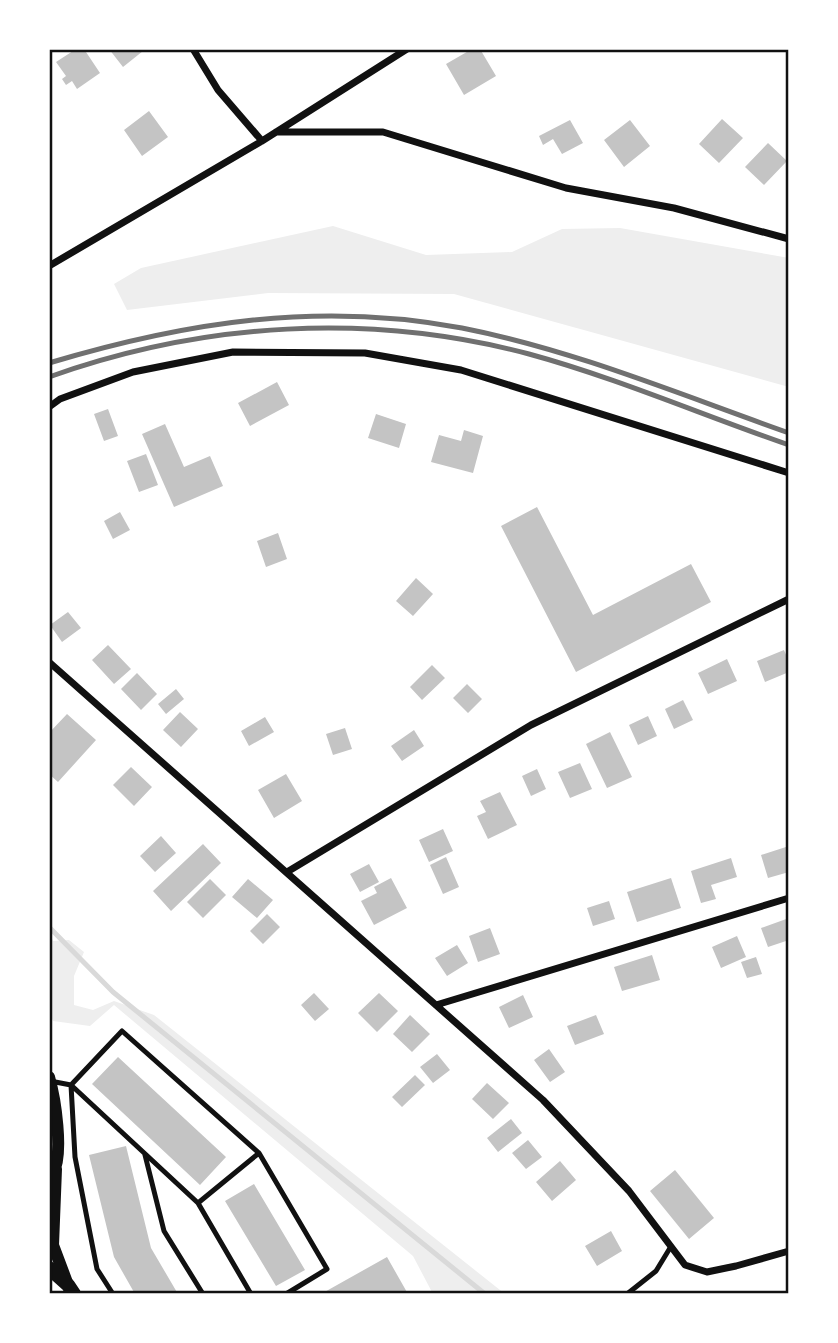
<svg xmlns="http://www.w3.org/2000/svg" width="838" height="1343" font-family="Lora,serif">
<rect width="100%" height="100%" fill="#fff"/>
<path fill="#eee" d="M333 226 426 255 512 252 562 229 620 228 789 258V387L454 294 268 293 127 310 114 284 141 268Z
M49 931 53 941 69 940 84 952 74 976V1005L93 1010 114 1001 154 1015 505 1294H433L413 1256 114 1005 90 1026 53 1021 49 1012Z"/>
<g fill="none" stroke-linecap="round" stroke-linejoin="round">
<path stroke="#d9d9d9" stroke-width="5" d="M49 927 113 992 485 1294"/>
</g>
<path fill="#c4c4c4" d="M76 49H84L100 73 77 89 72 81 66 85 62 79 66 76 56 62Z
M109 49H141L143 51 123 67Z
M472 49H480L496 76 464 95 446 64Z
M149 111 168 137 142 156 124 130Z
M722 119 743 138 719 163 699 144Z
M570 120 583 143 562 154 553 139 543 145 539 136Z
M630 120 650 146 624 167 604 140Z
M768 143 787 161 764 185 745 167Z
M277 382 289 405 250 426 238 403Z
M108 409 118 436 104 441 94 414Z
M376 414 406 424 399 448 368 438Z
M165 424 184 467 210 456 223 486 174 507 142 434Z
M464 430 483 436 473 473 431 462 439 435 461 441Z
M146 454 158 485 139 492 127 461Z
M537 507 593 615 691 564 711 602 576 672 501 526Z
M120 512 130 530 113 539 104 521Z
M278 533 287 559 266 567 257 541Z
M416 578 433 594 413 616 396 601Z
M68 612 81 628 62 642 50 625Z
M108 645 131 669 114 684 92 660Z
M784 650 789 662V672L765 682 757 661Z
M727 659 737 681 708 694 698 673Z
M432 665 445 678 422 700 410 687Z
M137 673 157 694 141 710 121 689Z
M467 684 482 699 468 713 453 698Z
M176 689 184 699 166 714 158 704Z
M683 700 693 720 674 729 665 709Z
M180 712 198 729 181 747 163 730Z
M67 714 96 740 58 782 49 774V733Z
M648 716 657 736 638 745 629 725Z
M265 717 274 732 249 746 241 731Z
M345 728 352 749 333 755 326 734Z
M414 730 424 746 402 761 391 746Z
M610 732 632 777 607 788 586 744Z
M580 763 592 789 570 798 558 772Z
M131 767 152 787 134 806 113 785Z
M537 769 546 789 531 796 522 776Z
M286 774 302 801 274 818 258 790Z
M500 792 517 825 488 839 477 816 486 812 480 801Z
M443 829 453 851 429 862 419 840Z
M161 836 176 853 155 872 140 856Z
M203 844 221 863 171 911 153 891Z
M789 846V872L768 878 761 855Z
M446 857 459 887 443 894 430 865Z
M731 858 737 877 711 885 716 899 701 903 691 871Z
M369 864 379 882 360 892 350 874Z
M391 878 407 908 374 925 361 901 377 893 374 887Z
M671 878 681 908 637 922 627 892Z
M210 879 226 895 203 918 187 902Z
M248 879 273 900 257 918 232 897Z
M609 901 615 919 593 926 587 908Z
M267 914 280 927 263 944 250 931Z
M789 918V940L768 947 761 928Z
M490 928 500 954 478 962 469 936Z
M737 936 746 957 721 968 712 947Z
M457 945 468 963 447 976 435 958Z
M652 955 660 980 622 991 614 967Z
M756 957 762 974 747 978 741 962Z
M314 993 329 1009 315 1021 301 1005Z
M379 993 398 1011 377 1032 358 1013Z
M523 995 533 1017 509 1028 499 1007Z
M410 1015 430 1034 412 1052 393 1034Z
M596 1015 604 1034 575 1045 567 1026Z
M549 1049 565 1072 550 1082 534 1060Z
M437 1054 450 1070 433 1083 420 1067Z
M118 1057 226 1157 200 1185 92 1084Z
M415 1075 425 1085 402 1107 392 1097Z
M487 1083 509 1103 493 1119 472 1099Z
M511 1119 522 1133 498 1152 487 1138Z
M528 1140 542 1157 526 1169 512 1153Z
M126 1146 151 1248 178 1294H135L114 1257 89 1155Z
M560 1161 576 1180 552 1201 536 1182Z
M675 1170 714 1218 689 1239 650 1191Z
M254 1184 305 1270 276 1286 225 1201Z
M611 1231 622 1251 597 1266 585 1246Z
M387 1257 408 1294H321Z"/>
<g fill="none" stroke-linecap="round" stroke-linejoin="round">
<path stroke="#111" stroke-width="5" d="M50 1081 71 1085 198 1203 251 1294
M145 1155 164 1231 203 1294
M198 1203 259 1153
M113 1294 97 1269 75 1157 71 1085 122 1031 259 1153 327 1269 286 1294
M627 1294 656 1271 670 1248"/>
<path stroke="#111" stroke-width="7" d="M193 49 218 90 262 141
M276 132H383L566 188 674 208 789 239
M49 266 262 141 407 49
M49 407 60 399 133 372 233 352 365 353 461 370 789 473
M49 662 543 1100 629 1191 685 1265 707 1272 736 1266 789 1251
M287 872 531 725 789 599
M436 1005 789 898"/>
<path stroke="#111" stroke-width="12" d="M49 1077C55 1098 64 1154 53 1173
M56 1169 53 1245 68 1285"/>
<path stroke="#111" stroke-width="14" d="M49 1268 68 1285 74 1294"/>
<path stroke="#707070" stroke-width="5" d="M49 363C186 322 319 301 462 328 574 350 681 395 789 433
M49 377C203 322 370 312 529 354 617 378 702 415 789 445"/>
</g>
<rect width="838" height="1343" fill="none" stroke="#ffffff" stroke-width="102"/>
<rect x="51" y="51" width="736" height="1241" fill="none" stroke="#111" stroke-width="2.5"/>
</svg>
